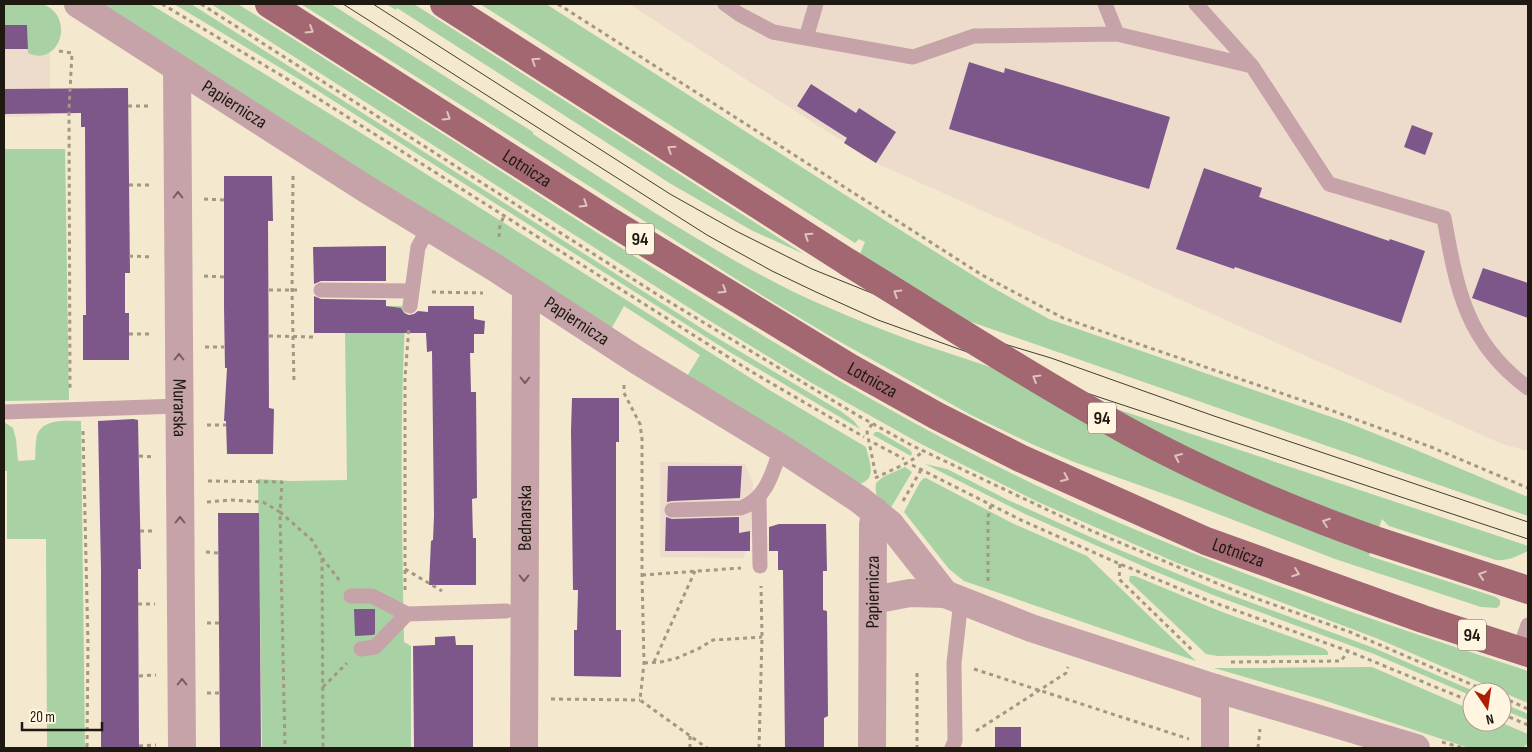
<svg xmlns="http://www.w3.org/2000/svg" width="1532" height="752" font-family="'Sofia Sans Condensed',sans-serif">
<rect width="100%" height="100%" fill="#f4e8cf"/>
<path fill="#eddccb" d="M629 4H1528V451L1502 444 876 163Z
M4 25H27L42 56 50 52V116L4 117Z
M660 462 745 464 753 483 751 538 743 558 660 557Z"/>
<path fill="#a8d2a4" d="M4 4C14 4 35 1 43 4 77 18 58 68 28 53L27 25H4Z
M96 4H150L361 133 771 391 866 447C870 465 879 482 853 485L686 378 700 355 624 306 610 331Z
M174 4H191L709 333 842 412 854 421 860 429 728 351 307 84Z
M211 4H238C364 83 489 164 615 244 746 326 876 407 1015 475 1180 556 1354 614 1528 671V703L1376 638 1175 562 1038 502 921 444 810 382 710 321Z
M301 4H331L533 132V134C613 186 693 240 778 284 823 307 870 325 918 343L1528 546V551C1517 556 1508 561 1496 560L1389 526 1382 519 1369 556 1496 597 1500 600V605L1497 608 1481 607 1335 559 1184 501 1074 462 1034 445 971 415 835 339 763 296Z
M386 4H414L804 254 751 230 671 184 397 8 396 10Z
M480 4H546L886 221 990 286 1049 319 1346 422 1416 450 1528 497V516L957 317 852 273 865 242 859 239 855 243Z
M4 149H65L69 400 4 401Z
M388 306H406C399 418 402 530 404 642L411 646V748H262L258 479 291 481 347 480 345 333H388Z
M81 421 85 748H47L46 539H7V471H4V422L13 428 16 439 18 461 35 460C36 452 35 443 37 435 44 418 66 421 81 421Z
M875 432H879L910 450 912 453 911 456 873 435Z
M925 464 947 469 1008 500 1115 548 1212 588 1374 648 1476 692H1472V696L1374 654 1213 595 1154 571 1025 514Z
M905 467 912 472 889 511C880 503 874 496 876 483L883 477Z
M924 478H926L1012 523 1087 556 1196 661 964 581 949 569 904 512 920 482Z
M1130 576H1135L1222 612 1325 649 1328 652V655L1218 656 1206 654 1129 581Z
M1372 667 1472 710V722H1500L1528 734V743L1523 748H1469L1320 699 1214 668Z
M1502 703 1526 713 1528 715V720L1502 709Z"/>
<path fill="#7d568a" d="M4 25H27L28 49H4Z
M969 62 1004 73 1005 68 1170 117 1149 189 949 129Z
M811 84 856 113 859 108 896 132 876 163 844 143 847 138 797 106Z
M128 88 130 273H125V313H129V360H83V315H86L85 127H81V113L4 114V89Z
M1412 125 1433 133 1425 155 1404 147Z
M1204 168 1262 188 1259 197 1389 241 1390 239 1425 251 1401 323 1235 267 1234 269 1176 249Z
M224 176H272L273 221H268L269 408 274 409 273 454H227L226 421H224L227 368H225L224 307Z
M386 246V281H321L314 284 313 247Z
M1483 268 1528 283V318L1472 298Z
M314 296 321 299 386 300V306L401 308 404 313 409 315 414 314 418 311 428 312V306H474V319L485 321 484 334H474V353H470L471 392H476L477 498 472 499 473 538H476V585H429L431 541 433 540 434 516 432 351 427 352 426 333H314Z
M572 398H619V442H616V630H621V677L574 676V630H577L578 590H573L571 431Z
M133 419 138 420 141 569H138L139 748H101V570L98 421Z
M668 466H742L740 498 672 501 667 502Z
M218 513H259L261 748H220Z
M666 517 672 519 739 517V533L750 531V551H665Z
M779 524H826L827 571H823V610L827 611 828 716 824 718V748H785L783 570H778V551H769V527Z
M354 609H375V634L373 635 355 636Z
M455 636 456 645H473V748H414L413 646 435 645V637Z
M995 727H1021V748H995Z"/>
<g fill="none" stroke-linecap="round" stroke-linejoin="round">
<path stroke="#a19885" stroke-width="3" stroke-dasharray="4 4" stroke-linecap="butt" d="M162 4 284 77 752 372 864 437
M201 4 658 295 857 415 913 446 1092 531 1238 592 1350 632 1489 692
M558 4 982 275 1063 318 1333 411 1431 447 1528 488
M59 51 72 53 69 109 70 389
M128 106H150
M293 176 292 290 294 383
M129 185H151
M204 199 224 200
M499 237 500 225 504 216
M129 256 153 257
M204 276 224 277
M269 290H301
M432 292 483 293
M129 334H151
M269 336 314 337
M205 347H224
M624 385V393L640 424 642 439V575L644 663 640 700 707 748
M872 424 867 432 876 476
M207 425H226
M83 431 88 644 87 748
M874 443 904 459
M139 456 153 457
M912 465 1023 521 1120 564 1207 600 1348 651 1472 702
M875 478 909 462 924 451
M208 481 282 482 280 512 312 540 322 557 323 748
M903 501 921 470
M207 502 231 500 263 502 280 512 285 748
M140 531H155
M206 552 218 553
M322 558 340 581
M1120 564 1119 579 1193 651
M405 569 442 591
M642 575 741 568
M988 581V517L991 505
M405 590V378L409 326
M138 604H155
M207 623H219
M654 662 695 571
M1231 662 1341 661 1348 651
M644 663 661 662 677 658 698 649 713 640 762 637
M974 669 1189 739
M917 673V748
M139 676 156 675
M323 687 347 663
M207 693H219
M1502 697 1528 709
M551 699 640 700
M1502 714 1528 725
M976 731 1066 673 1068 667
M1442 742 1463 748
M139 746 156 745
M690 748V736
M759 748 762 637 761 586
M1258 748 1260 729"/>
<path stroke="#c6a3a8" stroke-width="15" d="M725 4 739 14 773 32 806 38
M816 4 806 38 913 57 974 36 1117 34 1252 66
M1105 4 1117 34
M1196 4 1252 66 1329 184 1444 218C1457 290 1466 342 1528 388
M321 290 412 291
M410 306 418 247 422 240 433 230
M4 412 179 406
M759 496 760 566
M672 510 741 508C767 499 773 471 781 448
M351 596H372L407 614 506 611
M361 649 375 647 407 614
M1519 651 1528 625
M952 748 955 741 954 663 961 600"/>
<g stroke="#c6a3a8" stroke-width="28">
<path id="s1" d="M78 4 366 189 494 267 635 359 781 448 860 500 890 524 945 594"/>
<path id="s2" d="M177 68 182 748"/>
<path d="M873 600 910 593 945 594 1031 628 1215 688 1416 748"/>
<path d="M1215 688V748"/>
<path id="s3" d="M524 748 526 289"/>
<path id="s4" d="M872 748 873 525 875 511"/>
</g>
<g stroke="#a36772" stroke-width="28">
<path id="s5" d="M269 4 608 220 849 367 937 416 1020 458 1206 541 1423 619 1528 653"/>
<path d="M444 4 849 263"/>
<path d="M1372 539 1528 590"/>
</g>
<path stroke="#433e32" stroke-width="1" d="M343 4 707 235 772 271 816 292 878 320 1023 372 1528 539
M373 4 670 194 736 231 812 269 981 337 1051 358 1214 416 1528 522"/>
<path stroke="#a36772" stroke-width="28" d="M849 263C934 315 1017 369 1104 418 1189 467 1280 506 1372 539"/>
</g>
<defs><path id="oneway-chevron" d="M-2-3.5L2.5 0L-2 3.5" fill="none" stroke-width="1.6" stroke-linecap="round" stroke-linejoin="round" transform="scale(1.25)"/></defs>
<g stroke="#dfc3ba">
<use href="#oneway-chevron" transform="translate(310 30) rotate(32)"/>
<use href="#oneway-chevron" transform="translate(535 61) rotate(-147)"/>
<use href="#oneway-chevron" transform="translate(447 117) rotate(32)"/>
<use href="#oneway-chevron" transform="translate(671 149) rotate(-147)"/>
<use href="#oneway-chevron" transform="translate(584 204) rotate(32)"/>
<use href="#oneway-chevron" transform="translate(808 236) rotate(-147)"/>
<use href="#oneway-chevron" transform="translate(723 290) rotate(32)"/>
<use href="#oneway-chevron" transform="translate(897 293) rotate(-148)"/>
<use href="#oneway-chevron" transform="translate(1036 378) rotate(-149)"/>
<use href="#oneway-chevron" transform="translate(1178 457) rotate(-155)"/>
<use href="#oneway-chevron" transform="translate(1065 478) rotate(24)"/>
<use href="#oneway-chevron" transform="translate(1326 522) rotate(-160)"/>
<use href="#oneway-chevron" transform="translate(1296 573) rotate(20)"/>
<use href="#oneway-chevron" transform="translate(1482 575) rotate(-162)"/>
</g>
<g stroke="#725e5c">
<use href="#oneway-chevron" transform="translate(178 195) rotate(-90)"/>
<use href="#oneway-chevron" transform="translate(179 357) rotate(-90)"/>
<use href="#oneway-chevron" transform="translate(525 380) rotate(90)"/>
<use href="#oneway-chevron" transform="translate(180 520) rotate(-90)"/>
<use href="#oneway-chevron" transform="translate(524 578) rotate(90)"/>
<use href="#oneway-chevron" transform="translate(182 682) rotate(-90)"/>
</g>
<g text-anchor="middle" dominant-baseline="central" stroke-width="5" stroke-linejoin="round" paint-order="stroke">
<g fill="#fff5e1" stroke="#625c4f" stroke-width="1">
<rect x="626" y="223.5" width="28" height="31" rx="4"/>
<rect x="1088" y="402.5" width="28" height="31" rx="4"/>
<rect x="1458" y="619.5" width="28" height="31" rx="4"/>
</g>
<g font-size="18" font-weight="bold" fill="#1e1a11">
<text x="640" y="239">94</text>
<text x="1102" y="418">94</text>
<text x="1472" y="635">94</text>
</g>
<g font-size="19" fill="#1e1a11" stroke="#fff5e1">
<text stroke="none"><textPath href="#s1" startOffset="186">Papiernicza</textPath></text>
<text stroke="none"><textPath href="#s5" startOffset="306">Lotnicza</textPath></text>
<text stroke="none"><textPath href="#s1" startOffset="591">Papiernicza</textPath></text>
<text stroke="none"><textPath href="#s5" startOffset="711">Lotnicza</textPath></text>
<text stroke="none"><textPath href="#s2" startOffset="340">Murarska</textPath></text>
<text stroke="none"><textPath href="#s3" startOffset="230">Bednarska</textPath></text>
<text stroke="none"><textPath href="#s5" startOffset="1116">Lotnicza</textPath></text>
<text stroke="none"><textPath href="#s4" startOffset="156">Papiernicza</textPath></text>
</g>
</g>
<rect width="1532" height="752" fill="none" stroke="#1e1a11" stroke-width="10"/>
<g transform="translate(1487 707) rotate(167)"><circle r="24" fill="#fff5e1" stroke="#a59d8e"/>
<path d="M0-4L9 19L0 12L-9 19Z" fill="#ac1e03"/>
<text y="-8" font-size="14" font-weight="bold" text-anchor="middle" fill="#1e1a11">N</text>
</g>
<path d="M22 722v8h80v-8" fill="none" stroke="#1e1a11" stroke-width="2.5"/>
<text x="30" y="722" font-size="15" fill="#1e1a11" stroke="#fff5e1" stroke-width="4" paint-order="stroke">20 m</text>
</svg>
